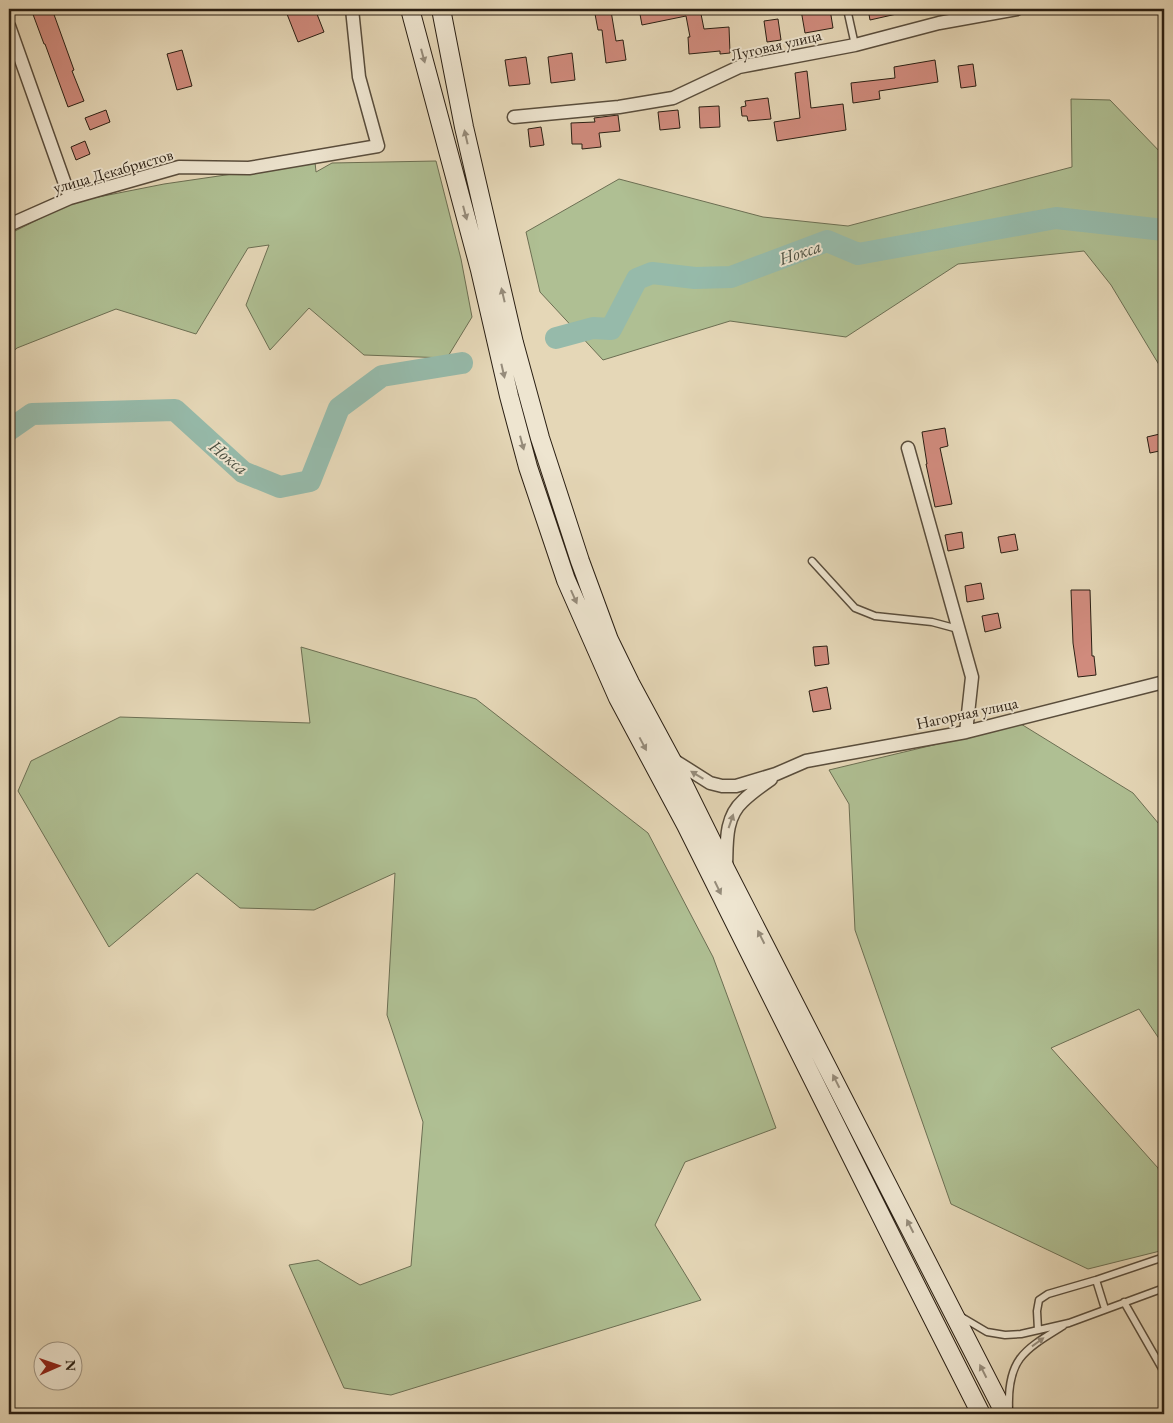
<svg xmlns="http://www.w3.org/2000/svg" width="1173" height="1423" font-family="'EB Garamond',serif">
<rect width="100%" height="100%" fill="#e5d7b7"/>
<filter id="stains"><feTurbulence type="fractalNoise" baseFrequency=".004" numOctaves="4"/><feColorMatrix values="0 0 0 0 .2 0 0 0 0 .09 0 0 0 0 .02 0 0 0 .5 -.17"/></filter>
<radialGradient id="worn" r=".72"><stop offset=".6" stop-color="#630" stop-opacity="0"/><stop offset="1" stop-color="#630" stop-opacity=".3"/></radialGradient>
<path fill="#afbf93" stroke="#6c6f53" d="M1071 99 1110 100 1164 156V373L1111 285 1084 251 958 264 846 337 730 321 603 360 540 292 526 232 619 179 763 217 848 226 1072 167Z
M436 161 461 259 472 317 447 358 364 355 309 308 270 350 246 305 269 245 248 248 196 334 116 309 17 348 9 355V234L73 202 164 184 315 162 316 172 332 163Z
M301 647 476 699 648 833 713 957 776 1128 685 1162 655 1225 701 1300 391 1395 344 1388 289 1265 318 1260 360 1285 411 1266 423 1122 387 1015 395 873 314 910 240 908 197 873 109 947 18 791 31 761 120 717 310 723Z
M1021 724 1133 793 1164 830V1046L1139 1009 1051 1048 1158 1168 1164 1194V1250L1088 1269 951 1204 855 930 849 804 829 770Z"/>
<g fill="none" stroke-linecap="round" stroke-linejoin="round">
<path stroke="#96baaa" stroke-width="22" d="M556 338 593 328 611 329 637 279 652 273 695 278 731 277 827 241 858 254 1056 218 1164 230
M9 430 32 414 175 410 243 472 280 487 310 481 339 408 382 376 462 363"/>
</g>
<path fill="#d08b7d" stroke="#2a1f13" d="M31 9H52L74 70 72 71 84 101 68 107 45 44H44Z
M285 9H315L324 32 298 42Z
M639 9H700L704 29 729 27 730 53 720 54V51L689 54 688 37H690L686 16 642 25Z
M809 9H830L833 28 805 33 801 10Z
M868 9H900L901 13 870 20Z
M611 11 616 41 623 40 626 60 606 63 602 30H598L595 14Z
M778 19 781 40 767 42 764 21Z
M182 50 192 86 177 90 167 54Z
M572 53 575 80 551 83 548 57Z
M526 57 530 84 509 86 505 60Z
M935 60 938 82 879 91 880 99 853 103 851 83 895 78 894 67Z
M973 64 976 86 961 88 958 66Z
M807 71 811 108 843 104 846 130 777 141 774 122 800 118 795 73Z
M768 98 771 119 748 121 747 116H742L741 107 746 106 745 101Z
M719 106 720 127 700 128 699 107Z
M106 110 110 122 90 130 85 118Z
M678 110 680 128 660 130 658 112Z
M618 115 620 131 599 133 601 147 582 149V144H572L571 123 595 122 594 118Z
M541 127 544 145 530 147 528 129Z
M85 141 90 154 76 160 71 147Z
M945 428 948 446 940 448 952 504 935 507 926 464H927L922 432Z
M1164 433V450L1150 453 1147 437Z
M962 532 964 548 948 551 945 535Z
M1015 534 1018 550 1001 553 998 537Z
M981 583 984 599 967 602 965 586Z
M1071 590H1090L1092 656H1094L1096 675 1078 677 1073 643Z
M998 613 1001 628 985 632 982 616Z
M827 646 829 664 815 666 813 647Z
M827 687 831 709 813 712 809 691Z"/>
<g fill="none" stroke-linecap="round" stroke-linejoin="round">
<defs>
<path id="service" d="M847 9 855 45
M812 561 855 608 875 616 932 622 958 629
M1096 1280 1105 1309
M1124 1302 1164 1372
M960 1316 987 1332 1005 1335 1021 1334 1069 1323 1164 1288
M1038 1330 1037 1311 1039 1300 1048 1294 1096 1280 1164 1257
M1009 1409C1007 1359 1024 1350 1063 1326"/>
<path id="minor" d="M9 26 70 198
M514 117 619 107 673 98 739 67 855 45 939 23 1017 9
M9 225 70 198 179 167 249 168 378 146 359 77 352 9
M908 448 972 677 966 732
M672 759 710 783 722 786H736L776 774 806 761 966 732 1164 682
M726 868C727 845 724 818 743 801 751 793 761 786 771 779"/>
<path id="secondary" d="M410 9 480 270 509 396 528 467 566 580 618 698 686 825 899 1252 981 1414
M441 9 464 127 514 343 540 438 580 561 609 640 630 683 671 759 726 870 1005 1414"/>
</defs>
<use href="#service" stroke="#594d3c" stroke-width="9"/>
<use href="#minor" stroke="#594d3c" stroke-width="15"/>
<use href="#secondary" stroke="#2a1f13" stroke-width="20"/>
<use href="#service" stroke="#eee5d0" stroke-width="6"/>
<use href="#minor" stroke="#eee5d0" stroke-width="12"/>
<use href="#secondary" stroke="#eee5d0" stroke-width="18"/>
</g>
<defs><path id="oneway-solid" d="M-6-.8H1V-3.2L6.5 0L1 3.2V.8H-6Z" transform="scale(1.25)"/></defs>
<g fill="#968c7b">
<use href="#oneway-solid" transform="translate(423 56) rotate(75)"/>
<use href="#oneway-solid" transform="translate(466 137) rotate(-103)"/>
<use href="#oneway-solid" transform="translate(465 213) rotate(75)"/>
<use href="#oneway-solid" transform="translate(503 295) rotate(-103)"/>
<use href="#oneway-solid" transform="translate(503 371) rotate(77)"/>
<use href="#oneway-solid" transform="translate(522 443) rotate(75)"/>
<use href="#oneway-solid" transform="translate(574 597) rotate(66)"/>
<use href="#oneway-solid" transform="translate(643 744) rotate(62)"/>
<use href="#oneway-solid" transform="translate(697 775) rotate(-149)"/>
<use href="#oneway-solid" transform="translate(731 821) rotate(-71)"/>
<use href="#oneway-solid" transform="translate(718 888) rotate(64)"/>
<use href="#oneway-solid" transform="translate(761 937) rotate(-117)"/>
<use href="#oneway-solid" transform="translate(836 1081) rotate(-117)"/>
<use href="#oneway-solid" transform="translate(910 1226) rotate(-117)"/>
<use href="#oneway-solid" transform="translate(1038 1342) rotate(-36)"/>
<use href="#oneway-solid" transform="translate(983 1371) rotate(-117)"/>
</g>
<g text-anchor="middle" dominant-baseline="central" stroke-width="4" stroke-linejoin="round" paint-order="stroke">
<g font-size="16" fill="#2a1f13" stroke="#eee5d0">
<text transform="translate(776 45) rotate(-13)">Луговая улица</text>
<text transform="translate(113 171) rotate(-16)">улица Декабристов</text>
<text transform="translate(967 713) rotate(-12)">Нагорная улица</text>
</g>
<g font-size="18" font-style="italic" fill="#4a4e40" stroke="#eee5d0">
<text transform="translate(800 252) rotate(-19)">Нокса</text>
<text transform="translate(229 457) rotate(39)">Нокса</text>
</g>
</g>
<rect width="1173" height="1423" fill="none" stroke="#e5d7b7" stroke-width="30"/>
<rect x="10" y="10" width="1153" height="1403" fill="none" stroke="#2a1f13" stroke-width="2.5"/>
<rect x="15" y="15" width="1143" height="1393" fill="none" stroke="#2a1f13"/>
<g transform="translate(58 1366) rotate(88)"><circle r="24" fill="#eee5d0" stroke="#a09684"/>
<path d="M0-4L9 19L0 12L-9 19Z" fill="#8f2418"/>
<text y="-8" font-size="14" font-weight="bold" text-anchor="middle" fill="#2a1f13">N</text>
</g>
<rect width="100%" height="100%" filter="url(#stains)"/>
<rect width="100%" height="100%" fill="url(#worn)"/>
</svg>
